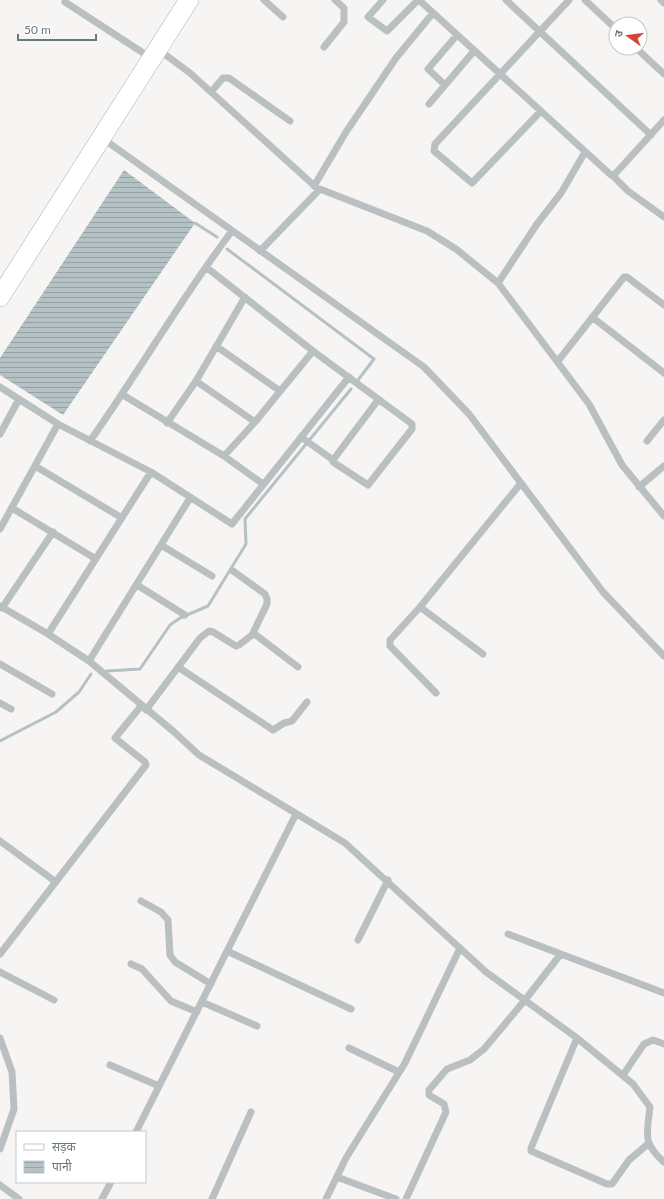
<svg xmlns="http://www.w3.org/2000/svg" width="664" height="1199" font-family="Lato,'Noto Sans Devanagari',sans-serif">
<defs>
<pattern id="water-rules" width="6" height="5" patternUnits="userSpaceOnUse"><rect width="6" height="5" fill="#b5c2c5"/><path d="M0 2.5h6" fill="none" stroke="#97a2a5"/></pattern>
</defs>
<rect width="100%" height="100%" fill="#f6f5f3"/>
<path fill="url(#water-rules)" d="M124 170 195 223 63 415 0 375V358Z"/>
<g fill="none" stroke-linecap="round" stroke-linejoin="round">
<path stroke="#b5c2c5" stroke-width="3" d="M195 223 217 237
M227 249 374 359 358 380
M107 671 140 669 170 625 180 618 208 606 246 544 245 519 351 389
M0 741 56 712 79 692 91 674"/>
<defs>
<path id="major" d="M0 297 189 0"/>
</defs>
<use href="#major" stroke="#aeb4b7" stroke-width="20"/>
<path stroke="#bac0c2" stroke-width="7" d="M264 0 283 17
M383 0 368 17 387 31 418 0
M419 0 611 175 615 174 664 120
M506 0 651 135
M585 0 616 29
M661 0 664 3
M65 2 151 58
M324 47 344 22V8L335 0
M636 48 664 74
M159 50 190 73 319 190
M445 85 428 69 457 35
M211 92 223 78H229L290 121
M429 104 474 51
M541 111 472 183 434 151 435 144 569 0
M102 138 424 367 469 414 603 592 664 656
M613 176 628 191 664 217
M314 186 346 132 396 58 433 13
M260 251 320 189 427 231 456 249 498 283 589 404 622 465 664 516
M206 267 313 351 412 424V429L368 485 333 462V460L378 400
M498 283 537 224 561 193 585 152
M592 317 664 373
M216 346 280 391
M558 361 624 277H627L664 305
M196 381 255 422
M0 387 58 424 151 472 232 524 349 377
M123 395 224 456 263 484
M167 423 196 381 245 297
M0 434 19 399
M301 437 333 460
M90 441C139 372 181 298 232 231
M647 441 664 420
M224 456 255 422 313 351
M35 466 122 518
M639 487 664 466
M12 508 96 559
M0 529 58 424
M161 545 212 576
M233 571 265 594 267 599V604L252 635
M137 585 185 615
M0 606 48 634 89 661 173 731 199 755 345 843 486 972 577 1038 633 1084 650 1107C647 1134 642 1143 664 1162
M420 607 483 654
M2 608 53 532
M48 634 151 472
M89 661 190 498
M0 664 52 694
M178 667 273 730 284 723 292 721 307 702
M436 693 390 646V640L420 607 521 483
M0 703 11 709
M146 710 200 638 209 631 213 632 236 646 239 645 252 635H256L298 667
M0 841 56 882
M141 901 161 912 168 920 170 955 175 962 211 984
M508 934 664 993
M358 940 388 880
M227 951 351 1009
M0 954 146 765 145 762 115 738 141 706
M131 964 142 969 171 1001 197 1012
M0 972 54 1000
M202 1002 257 1026
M0 1038 12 1072 14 1109 0 1149
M577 1038 531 1148V1151L607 1184H612L629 1160 648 1144
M349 1048 399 1072
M110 1065 159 1086
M623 1075 644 1044 653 1040 664 1044
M136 1132 296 814
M337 1177 396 1199
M0 1185 19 1199
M102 1199 111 1182
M212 1199 251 1112
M326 1199 346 1158 405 1063 460 948
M406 1199 446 1112 444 1104 429 1095V1090L447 1069 470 1060 484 1049 525 1000 560 955"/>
<use href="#major" stroke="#fff" stroke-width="19"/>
</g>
<rect x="16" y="1131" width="130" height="52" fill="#ffffff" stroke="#c2c9cd"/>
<rect x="24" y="1144" width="20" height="6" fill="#ffffff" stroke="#c2c9cd"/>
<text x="52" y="1151" font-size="12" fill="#677981">सड़क</text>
<rect x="24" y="1161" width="20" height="12" fill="url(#water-rules)" stroke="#c2c9cd"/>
<text x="52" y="1171" font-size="12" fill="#677981">पानी</text>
<g transform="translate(628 36) rotate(284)"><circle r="19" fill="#ffffff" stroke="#c2c9cd"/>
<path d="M0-3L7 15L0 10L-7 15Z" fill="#d34635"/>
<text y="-6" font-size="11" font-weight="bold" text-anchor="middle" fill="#677981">उ</text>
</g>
<path d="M18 34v6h78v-6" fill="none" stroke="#677981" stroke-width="2"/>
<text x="24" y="34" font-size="12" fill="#677981" stroke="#ffffff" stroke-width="3" paint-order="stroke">50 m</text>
</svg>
